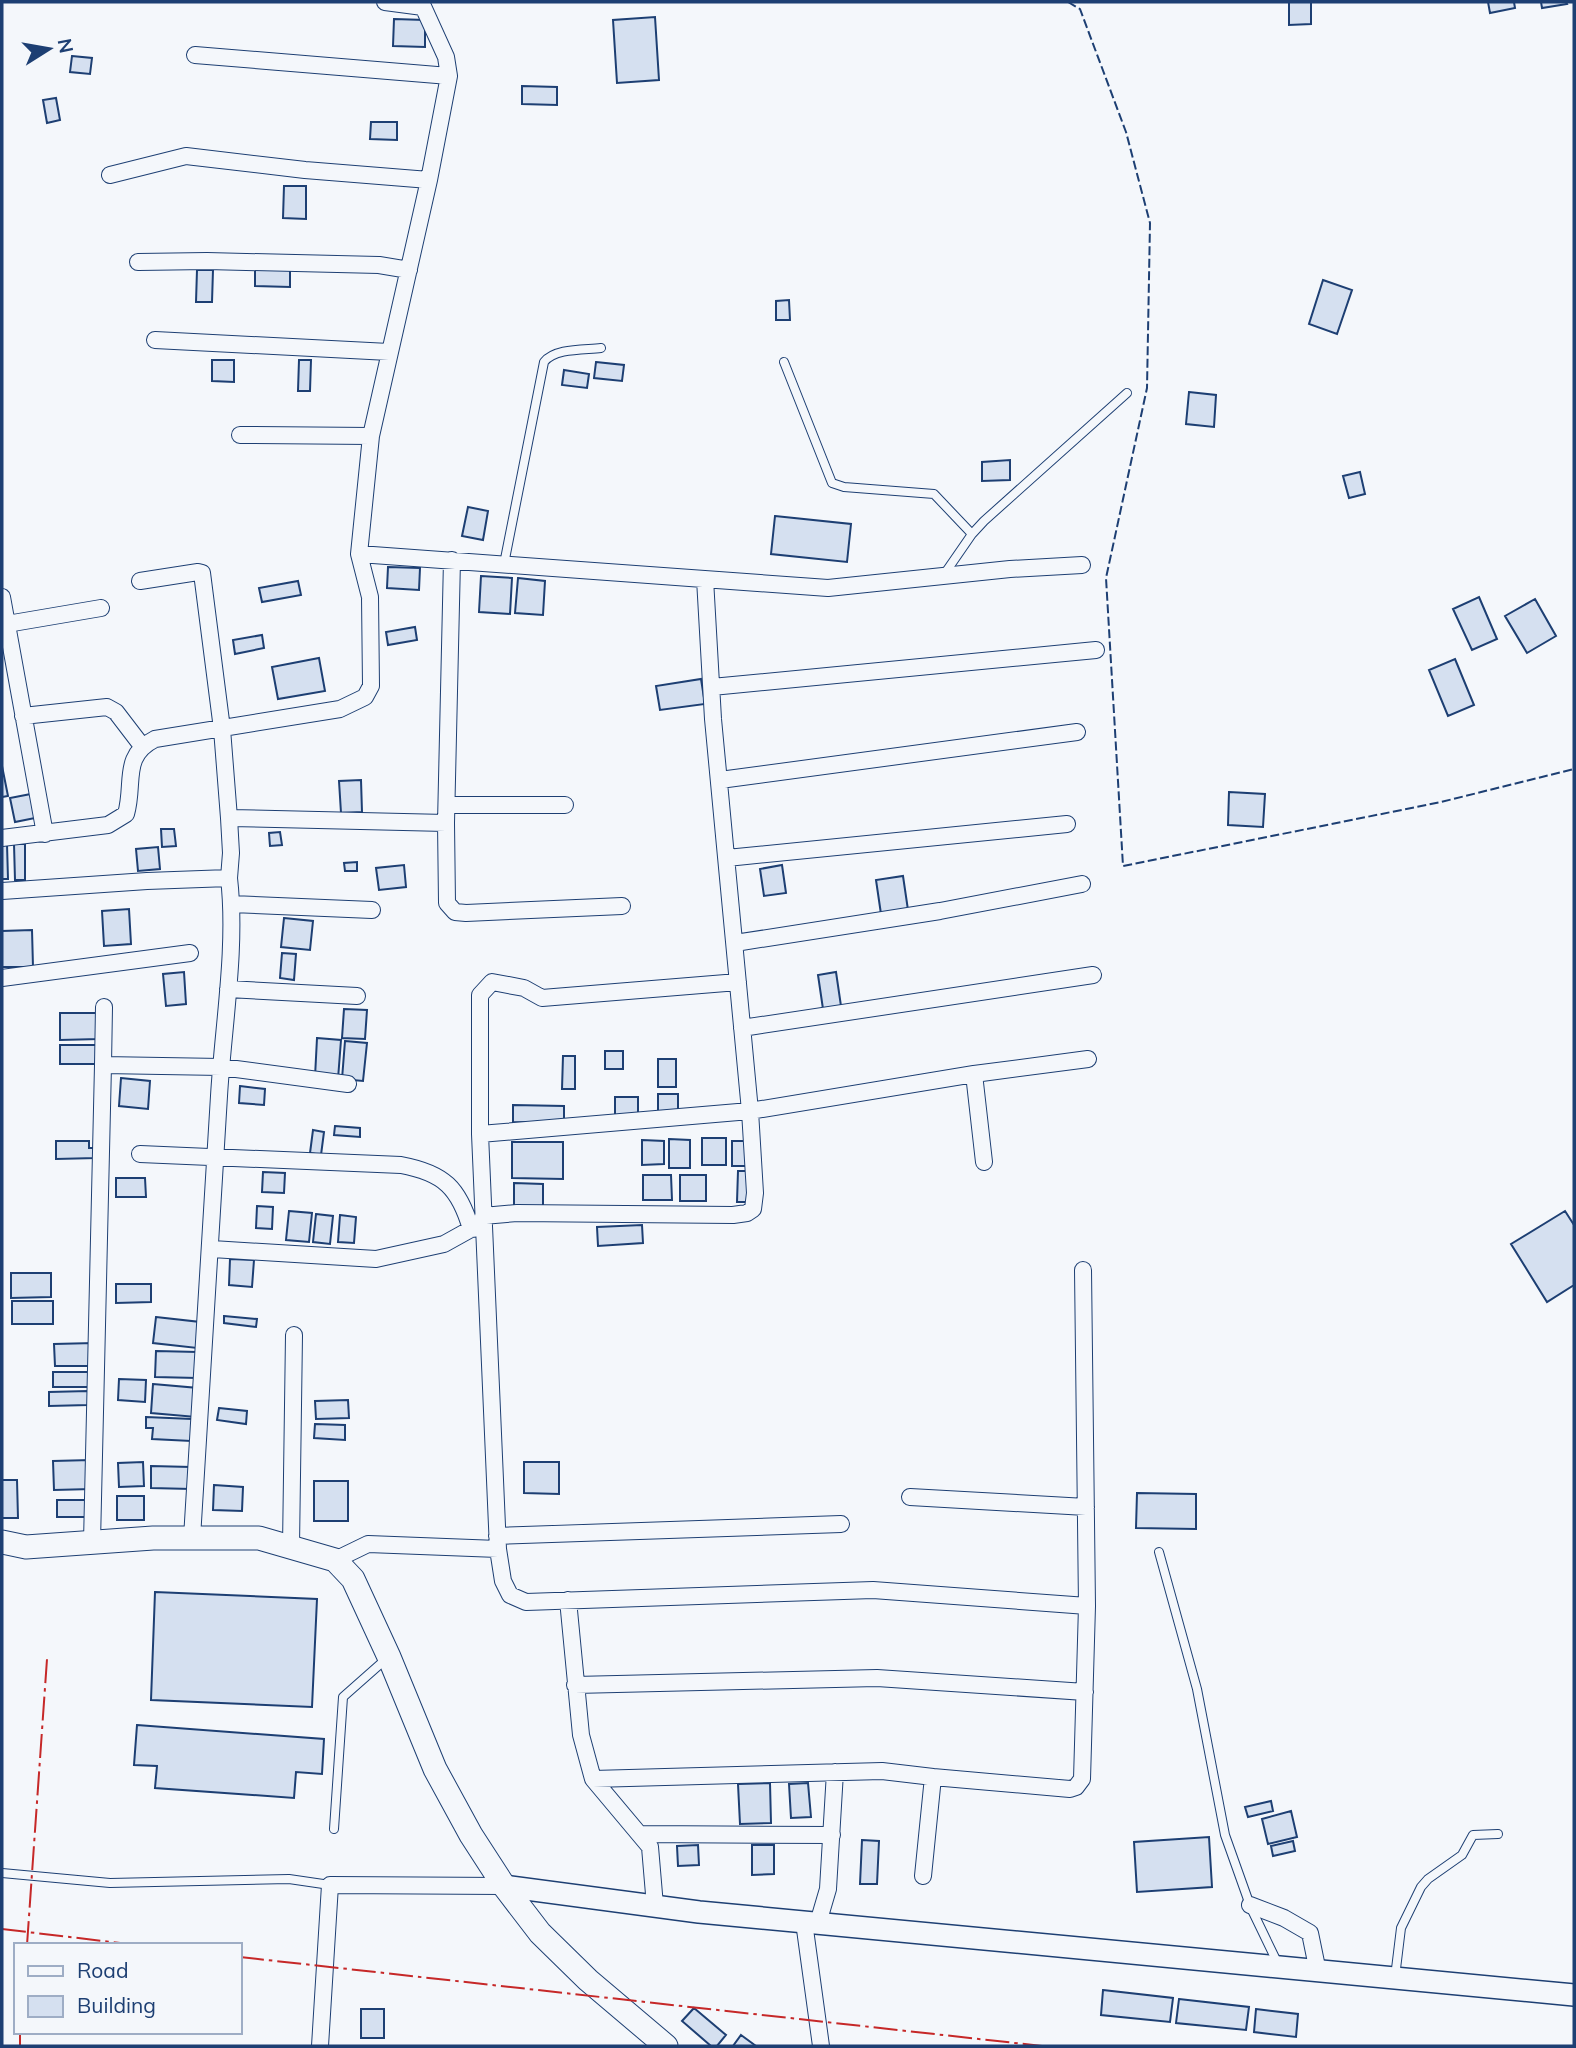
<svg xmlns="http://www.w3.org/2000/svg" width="1576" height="2048" font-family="Mulish,sans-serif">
<rect width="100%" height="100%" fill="#f4f7fb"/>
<path fill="#d5e0f0" stroke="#1d3f73" stroke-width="2" d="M1289 2H1311V24L1289 25Z
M1488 2H1514L1515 8 1490 13Z
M1541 2H1566L1567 4 1542 8Z
M655 17 659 80 617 83 613 20Z
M394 19 425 20V47L393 46Z
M72 56 92 58 90 74 70 72Z
M522 86 557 87V105L522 104Z
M56 98 60 120 47 123 43 100Z
M371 122H397V140L370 139Z
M284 186H306V219L283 218Z
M255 269 290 270V287L255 286Z
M197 270H213L212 302H196Z
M1323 280 1352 290 1337 334 1309 324Z
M789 300 790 320H776V301Z
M212 360H234V382L212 381Z
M299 360H311L310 391H298Z
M596 362 624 365 622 381 594 378Z
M564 370 589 374 587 388 562 385Z
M1189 392 1216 395 1214 427 1186 424Z
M1010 460V480L982 481V462Z
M1360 472 1365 494 1349 498 1343 476Z
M468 507 488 511 483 540 462 536Z
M775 516 851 524 847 562 771 554Z
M388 567 420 568 419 590 387 588Z
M481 576 512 578 510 614 479 612Z
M518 578 545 581 543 615 515 613Z
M298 581 301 595 262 602 259 588Z
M1479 597 1497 639 1472 650 1453 609Z
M1535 599 1556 636 1527 653 1505 616Z
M415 627 417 640 388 645 386 632Z
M262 635 264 648 235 654 233 640Z
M319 658 325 691 278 699 272 667Z
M1455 659 1474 705 1448 716 1429 670Z
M701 679 705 704 660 710 656 686Z
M2 766 8 796 2 797Z
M361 780 362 812 341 813 339 781Z
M1229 792 1265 794 1263 827 1228 825Z
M36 793 40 817 15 822 10 798Z
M161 829H174L176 846 162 847Z
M280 832 282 845 270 846 269 833Z
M2 844H7L8 879H2Z
M14 844H25V880H15Z
M158 847 160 869 138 871 136 849Z
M357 862V871H345L344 863Z
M404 865 406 887 379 890 376 868Z
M782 865 786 893 764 896 760 869Z
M903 876 908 910 881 914 876 880Z
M129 909 131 944 104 946 102 911Z
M284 918 313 921 310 950 281 947Z
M32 930 33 967H2V931Z
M282 953 296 954 294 980 280 978Z
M184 972 186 1004 166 1006 163 974Z
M836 972 841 1006 823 1009 818 975Z
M344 1009 367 1010 365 1039 342 1038Z
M60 1013H99V1039L60 1040Z
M317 1038 341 1040 338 1079 315 1077Z
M345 1041 367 1043 363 1081 342 1079Z
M60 1045H96V1064H60Z
M605 1051H623V1069H605Z
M563 1056H575V1089H562Z
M658 1059H676V1087H658Z
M121 1078 150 1081 148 1109 119 1106Z
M240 1086 265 1089 264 1105 239 1103Z
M658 1094H678V1116H658Z
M615 1097H638V1115H615Z
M513 1105 564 1106V1123L513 1122Z
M335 1126 360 1128V1137L334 1135Z
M313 1130 324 1132 321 1155 310 1153Z
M702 1138H726V1165H702Z
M669 1139 690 1140V1168H669Z
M642 1140 664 1141V1164L642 1165Z
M56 1141H89V1148H96V1158L56 1159Z
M732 1141H749V1166H732Z
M512 1142H563V1179L512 1178Z
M738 1171H752V1202H737Z
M263 1172 285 1173 284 1193 262 1192Z
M643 1175H671L672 1200H643Z
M680 1175H706V1201H680Z
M116 1178H145L146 1197H116Z
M514 1183 543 1184V1207L514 1206Z
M257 1206 273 1207 272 1229 256 1228Z
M289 1211 312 1213 309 1242 286 1240Z
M1565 1211 1574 1225V1285L1547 1302 1511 1244Z
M316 1214 333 1216 330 1244 313 1242Z
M340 1215 356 1217 354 1243 338 1242Z
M642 1225 643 1243 598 1246 597 1227Z
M230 1259 254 1260 252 1287 229 1285Z
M11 1273H51V1297L11 1298Z
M116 1284H151V1302L116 1303Z
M12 1301H53V1324H12Z
M224 1316 257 1319 256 1327 224 1323Z
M156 1317 200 1322 197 1348 153 1343Z
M94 1343V1366H55L54 1344Z
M156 1351 198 1352 197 1378 155 1377Z
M53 1372H91V1387H53Z
M119 1379 146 1380 145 1402 118 1400Z
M153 1384 198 1388 196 1417 151 1413Z
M88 1391V1405L49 1406V1392Z
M348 1400 349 1418 316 1419 315 1401Z
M219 1408 247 1411 246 1424 217 1420Z
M146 1417 192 1419 191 1441 152 1439 153 1428H146Z
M315 1424 345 1425V1440L314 1438Z
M91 1460 92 1489 54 1490 53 1461Z
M143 1462 144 1486 119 1487 118 1463Z
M524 1462H559V1494L524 1493Z
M151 1466 191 1467V1489L151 1488Z
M2 1480H17L18 1518H2Z
M314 1481H348V1521H314Z
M214 1485 243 1487 242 1511 213 1510Z
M1137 1493 1196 1494V1529L1136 1528Z
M117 1496H144V1520H117Z
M57 1500H92V1517H57Z
M155 1592 317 1599 312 1707 151 1700Z
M137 1725 324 1739 322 1774 296 1772 294 1798 155 1788 157 1766 134 1765Z
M770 1783 771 1823 740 1824 738 1784Z
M808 1783 811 1817 791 1818 789 1784Z
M1271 1801 1273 1811 1248 1817 1245 1807Z
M1291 1811 1297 1837 1268 1844 1262 1819Z
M1209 1837 1212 1887 1137 1892 1134 1842Z
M862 1840 879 1841 877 1884H860Z
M1293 1841 1295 1851 1273 1856 1271 1846Z
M698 1845 699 1865 678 1866 677 1846Z
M752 1845H774V1874L752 1875Z
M1103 1990 1173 1998 1170 2022 1101 2015Z
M1179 1999 1249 2007 1246 2030 1176 2023Z
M694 2008 726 2035 717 2046H711L682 2021Z
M361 2009H384V2038H361Z
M1256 2009 1298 2014 1296 2037 1254 2032Z
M741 2035 756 2046H733Z"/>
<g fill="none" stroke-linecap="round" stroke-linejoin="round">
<defs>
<path id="service" d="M784 362 832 483 844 487 934 494 972 534
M504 564 544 362C555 348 584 350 601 348
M943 576 972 534 984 521 1127 393
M1159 1552 1197 1689 1225 1835 1251 1908 1278 1964
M334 1829 343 1697 386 1659
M2 1873 110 1883 289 1879 330 1885
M1395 1977 1401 1928 1421 1887 1428 1879 1462 1855 1473 1835 1498 1834"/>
<path id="minor" d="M385 2 423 7
M195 55 449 76
M110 175 186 156 305 170 429 180
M138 262 207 261 379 265 409 270
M155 340 389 352
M240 435 371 436
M359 554 828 588 1010 569 1082 565
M452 560 446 823 447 903 455 912 466 913 622 906
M140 581 198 572 202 573 222 729 229 818
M2 597 45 834
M7 624 101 608
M712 687 1096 650
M23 716 107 707 116 712 142 746
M720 780 1077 732
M447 805H565
M2 838 108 825 126 814C135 783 121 756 155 739L340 709 365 697 371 686 370 597 359 554 371 436 429 180 449 76 446 57 421 2
M727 858 1067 824
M229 878 231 853 229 818 446 823
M2 891 147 881 229 878C237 947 223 1027 219 1096 210 1243 202 1390 192 1538
M232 904 372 910
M735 943 940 911 1082 884
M2 978 190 953
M228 989 357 996
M104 1007 103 1065 221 1067 348 1084
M742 1028 1093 975
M974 1074 1088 1059
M480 1134V995L492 982 524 988 542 998 738 982
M140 1154 401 1165C444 1173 459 1188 471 1229
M483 1216 517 1213 733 1215 747 1213 753 1209 755 1193 750 1111 713 719 705 579
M212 1249 376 1259 444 1244 471 1229 480 1228
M910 1497 1086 1507
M497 1536 841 1524
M92 1542 103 1065
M291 1546 294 1335
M498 1549 503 1581 510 1595 526 1602 873 1590 1087 1606
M335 1560 368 1544 498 1549 480 1134 750 1111 974 1074 984 1162
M568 1600 581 1735 593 1779 650 1847 655 1906
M575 1685 877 1678 1085 1692
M593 1779 882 1771 933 1777
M640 1834 832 1835
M923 1876 933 1777 1070 1789 1076 1787 1082 1779 1087 1606 1083 1270
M1250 1905 1284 1918 1310 1933 1318 1972
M804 1922 821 2046
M818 1923 828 1889 835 1772
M320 2046 330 1885 504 1886"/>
<path id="tertiary" d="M504 1886 699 1912 1574 1995"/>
<path id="secondary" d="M2 1542 26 1547 153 1538H259L335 1560 353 1579 389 1657 435 1769 471 1835 504 1886 540 1933 588 1980 666 2046"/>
</defs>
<use href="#service" stroke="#1d3f73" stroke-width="10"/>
<use href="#minor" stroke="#1d3f73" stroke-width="18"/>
<use href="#tertiary" stroke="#1d3f73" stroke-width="24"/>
<use href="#secondary" stroke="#1d3f73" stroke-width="25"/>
<use href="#service" stroke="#f4f7fb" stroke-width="8"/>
<use href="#minor" stroke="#f4f7fb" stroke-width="16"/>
<use href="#tertiary" stroke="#f4f7fb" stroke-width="21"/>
<use href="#secondary" stroke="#f4f7fb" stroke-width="23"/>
<path stroke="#1d3f73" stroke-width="2" stroke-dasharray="9 3.5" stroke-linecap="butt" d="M1068 2 1080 9 1126 132 1150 223 1147 388 1106 578 1123 866 1441 802 1574 769"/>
<path stroke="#c62828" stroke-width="2" stroke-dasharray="24 5 3.5 5" stroke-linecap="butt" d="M2 1929 137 1945
M27 1945 47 1659
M240 1957 1042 2046
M20 2046V2032"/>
</g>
<rect width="1576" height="2048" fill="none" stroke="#1d3f73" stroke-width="7"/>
<rect x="14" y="1943" width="228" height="91" fill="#f4f7fb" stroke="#9eadc5" stroke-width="2"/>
<rect x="28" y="1966" width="35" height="10" fill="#f4f7fb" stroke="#9eadc5" stroke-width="2"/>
<text x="77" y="1978" font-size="21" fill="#1d3f73">Road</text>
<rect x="28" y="1996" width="35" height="21" fill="#d5e0f0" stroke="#9eadc5" stroke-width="2"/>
<text x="77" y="2013" font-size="21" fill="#1d3f73">Building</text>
<g transform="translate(49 49) rotate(79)" stroke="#f4f7fb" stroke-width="5" paint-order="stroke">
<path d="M0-5L12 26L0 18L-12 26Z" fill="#1d3f73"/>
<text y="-10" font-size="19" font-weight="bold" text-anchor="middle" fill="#1d3f73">N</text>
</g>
</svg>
